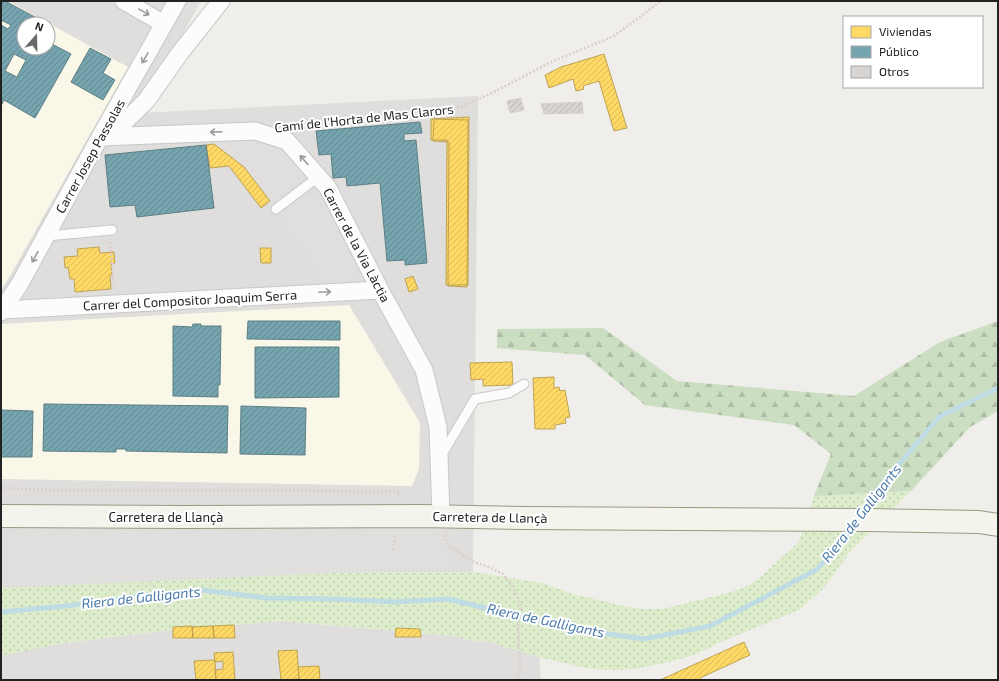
<svg xmlns="http://www.w3.org/2000/svg" width="999" height="681" font-family="'Exo 2',sans-serif">
<defs>
<pattern id="grass-dots" width="8" height="8" patternUnits="userSpaceOnUse"><rect width="8" height="8" fill="#ddeccb"/><path d="M2 2h.1M6 6h.1" fill="none" stroke="#bdcaae" stroke-width="1.8" stroke-linecap="round"/></pattern>
<pattern id="forest-firs" width="22" height="20" patternUnits="userSpaceOnUse"><rect width="22" height="20" fill="#cbdec1"/><path d="M5 1l3.5 6h-7zM16 11l3.5 6h-7z" fill="#aebea6"/></pattern>
<pattern id="homes-hatch" width="6" height="6" patternUnits="userSpaceOnUse"><rect width="6" height="6" fill="#ffd966"/><path d="M-1 1l2-2M0 6l6-6M5 7l2-2" fill="none" stroke="#daba58"/></pattern>
<pattern id="public-hatch" width="6" height="6" patternUnits="userSpaceOnUse"><rect width="6" height="6" fill="#76a5af"/><path d="M-1 1l2-2M0 6l6-6M5 7l2-2" fill="none" stroke="#60868e"/></pattern>
<pattern id="building-hatch" width="6" height="6" patternUnits="userSpaceOnUse"><rect width="6" height="6" fill="#d7d4d2"/><path d="M-1 1l2-2M0 6l6-6M5 7l2-2" fill="none" stroke="#b8b6b4"/></pattern>
</defs>
<rect width="100%" height="100%" fill="#f0eeeb"/>
<path fill="#dfdedc" fill-rule="evenodd" d="M1 1H201L139 113 478 96 473 572 330 573 1 585ZM24 24H48V48H24Z
M283 621 453 636 476 641H486L539 657 541 680H1V656L35 648 64 643 169 630Z"/>
<path fill="#f8f7e8" fill-rule="evenodd" d="M1 1H8L128 67 7 281 1 289ZM24 24H48V48H24Z
M349 305 420 423 419 469 412 486 1 479V324Z"/>
<path fill="url(#grass-dots)" d="M911 491 849 553 823 589 799 610 718 643 699 653 677 660 635 669 614 670 591 669 539 657 486 641H476L453 636 283 621 169 630 64 643 1 656V585L330 573 473 572 542 583 573 594 628 607 640 609H662L728 593 748 586 757 580 799 542 814 496Z"/>
<path fill="url(#forest-firs)" d="M998 321V411L970 427 911 491 814 496 831 454 794 425 645 405 585 355 497 348V329L603 328 677 381 854 396 940 342Z"/>
<path fill="#e0dfde" d="M257 136 282 145 303 172 298 181 271 203 244 167 214 144Z
M319 194 357 259 358 265 356 273 351 278 320 280 323 271 280 214 306 198Z
M445 530V568L1 588V531Z"/>
<path fill="url(#homes-hatch)" stroke="#bda252" d="M604 54 627 128 614 131 599 81 583 86 584 89 576 91 573 79 549 88 545 75 561 67Z
M469 117 468 285H446L447 140H431V119Z
M434 119 468 120 467 287 448 286 449 142 433 141Z
M214 144 244 167 270 201 261 208 229 166 210 168 206 145Z
M99 247 100 253 114 252 115 263H111L112 275 110 276 111 289 75 292 74 279H70L68 267 65 268 64 257 78 256 77 249Z
M260 248H271V263H261Z
M413 276 418 289 409 292 405 279Z
M512 362 513 385 483 386V379L471 380 470 363Z
M554 377V388L559 387 560 391 565 390 570 417 565 418 566 423 555 425V429H535L533 378Z
M234 625 235 638H214L213 626Z
M192 626 193 638H173V627Z
M213 626 214 638H193L192 627Z
M396 628 420 629 421 637H395Z
M744 642 750 655 700 678 701 680H660Z
M297 650 299 679 281 680 278 651Z
M233 652 235 680H216L215 670 223 669V661L215 662 214 653Z
M215 660 216 680H196L194 661Z
M319 666 320 680H299L298 667Z"/>
<path fill="url(#public-hatch)" stroke="#5d7e85" fill-rule="evenodd" d="M1 1H5L46 23 24 24V48H48V42L71 54 35 118 4 100 1 106V25L8 29 11 25 1 20ZM14 54 26 60 17 77 5 71Z
M90 48 111 59 103 73 115 80 103 100 71 82Z
M420 122 422 133 404 134V141L416 140 427 263 405 265V260L387 261 380 183 347 186 346 177 333 178 331 154 319 155 316 131Z
M206 145 214 208 137 217 135 205 110 207 105 155Z
M248 321H340V340L247 339Z
M193 324H201V326H221L220 385H218V397L173 396V326L192 327Z
M255 347H339V397L255 398Z
M44 404 228 406 227 453 126 451V449H116V452L43 451Z
M241 406 306 408 305 455 240 454Z
M1 410 33 411 32 457H1Z"/>
<g fill="none" stroke-linecap="round" stroke-linejoin="round">
<path stroke="#bfdbe3" stroke-width="5" d="M862 513 883 483 939 417 998 388
M1 612 66 606 149 595 203 590 265 598 334 599 396 602 448 599 573 629 644 639 710 626 816 570 840 545 852 527"/>
</g>
<path fill="url(#building-hatch)" stroke="#d3d0cc" d="M521 98 524 110 510 113 507 101Z
M582 102 583 114 582 113 544 114 541 104Z"/>
<g fill="none" stroke-linecap="round" stroke-linejoin="round">
<defs>
<path id="lane" d="M276 209 318 177
M46 236 112 230
M441 456 475 399 509 393 524 384"/>
<path id="street" d="M124 1 164 24
M110 136 146 101 180 53 221 1
M100 137 255 131 287 141 328 188 380 290 424 370 438 427 441 516
M1 311 3 310 380 290
M1 312 19 285 100 137 177 1"/>
<path id="secondary" d="M1 516 185 517 422 516 521 518 868 520 979 522 998 525"/>
</defs>
<use href="#lane" stroke="#c9c8c7" stroke-width="11"/>
<use href="#street" stroke="#c9c8c7" stroke-width="19"/>
<use href="#secondary" stroke="#999a82" stroke-width="24"/>
<path stroke="#dccecd" stroke-width="2.5" stroke-dasharray="2 2" stroke-linecap="butt" d="M294 125 460 107 492 93 551 62 614 36 661 1
M110 242 114 287
M1 488 50 490H290L377 492 399 491 398 497
M444 535 448 545 474 562 489 567 503 574 515 591 521 606 518 625 520 672 516 680
M393 550 395 535"/>
<use href="#lane" stroke="#fdfcfc" stroke-width="9"/>
<use href="#street" stroke="#fdfcfc" stroke-width="17"/>
<use href="#secondary" stroke="#f4f4ed" stroke-width="22"/>
</g>
<defs><path id="oneway-shaft" d="M-6 0H5M1.5-3L5.5 0L1.5 3" fill="none" stroke-width="1.6" stroke-linecap="round" stroke-linejoin="round"/></defs>
<g stroke="#9a9a9a">
<use href="#oneway-shaft" transform="translate(144 12) rotate(29)"/>
<use href="#oneway-shaft" transform="translate(145 58) rotate(120)"/>
<use href="#oneway-shaft" transform="translate(216 132) rotate(178)"/>
<use href="#oneway-shaft" transform="translate(304 160) rotate(-131)"/>
<use href="#oneway-shaft" transform="translate(35 257) rotate(119)"/>
<use href="#oneway-shaft" transform="translate(325 292) rotate(-3)"/>
</g>
<g text-anchor="middle" dominant-baseline="central" stroke-width="4" stroke-linejoin="round" paint-order="stroke">
<g font-size="13" fill="#222" stroke="#fff">
<text transform="translate(364 118) rotate(-6)">Camí de l'Horta de Mas Clarors</text>
<text transform="translate(90 156) rotate(-61)">Carrer Josep Passolas</text>
<text transform="translate(357 245) rotate(62)">Carrer de la Via Làctia</text>
<text transform="translate(190 300) rotate(-3)">Carrer del Compositor Joaquim Serra</text>
<text x="166" y="517">Carretera de Llançà</text>
<text transform="translate(490 517) rotate(1)">Carretera de Llançà</text>
</g>
<g font-size="14" font-style="italic" fill="#4a7aab" stroke="#fff">
<text transform="translate(861 513) rotate(-52)">Riera de Galligants</text>
<text transform="translate(141 597) rotate(-6)">Riera de Galligants</text>
<text transform="translate(546 620) rotate(12)">Riera de Galligants</text>
</g>
</g>
<rect width="999" height="681" fill="none" stroke="#222222" stroke-width="4"/>
<rect x="843" y="16" width="140" height="72" fill="#ffffff" stroke="#a7a7a7"/>
<rect x="851" y="26" width="20" height="12" fill="#ffd966" stroke="#a7a7a7"/>
<text x="879" y="36" font-size="12" fill="#222222">Viviendas</text>
<rect x="851" y="46" width="20" height="12" fill="#76a5af" stroke="#a7a7a7"/>
<text x="879" y="56" font-size="12" fill="#222222">Público</text>
<rect x="851" y="66" width="20" height="12" fill="#d7d4d2" stroke="#a7a7a7"/>
<text x="879" y="76" font-size="12" fill="#222222">Otros</text>
<g transform="translate(36 36) rotate(20)"><circle r="19" fill="#ffffff" stroke="#a7a7a7"/>
<path d="M0-3L7 15L0 10L-7 15Z" fill="#6a6968"/>
<text y="-6" font-size="11" font-weight="bold" text-anchor="middle" fill="#222222">N</text>
</g>
</svg>
